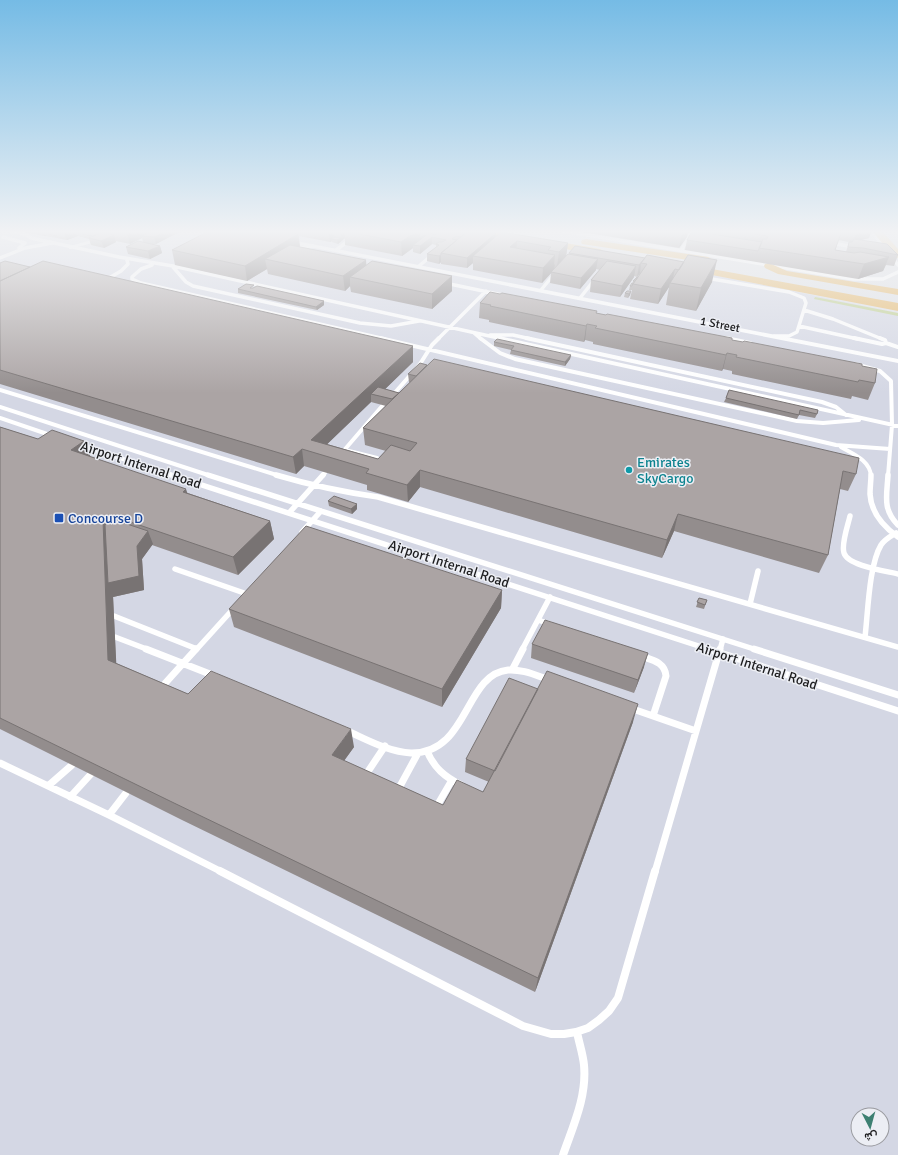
<svg xmlns="http://www.w3.org/2000/svg" width="898" height="1155" font-family="Signika,Vazirmatn,sans-serif">
<rect width="100%" height="100%" fill="#dfe1e6"/>
<path fill="#d4d7e4" fill-rule="evenodd" d="M0 231H471L715 275 898 313V1155H0ZM858 1115H882V1139H858Z"/>
<path fill="#bdce8a" d="M815 297 898 313V316L814 299Z"/>
<g fill="none" stroke-linecap="round" stroke-linejoin="round">
<path stroke="#fff" stroke-width="3.5" d="M13 231 25 234 31 238 119 257 173 266 503 339
M563 231 853 279H883L898 272
M871 231 886 249
M3 237 25 243 19 248
M830 243 855 247
M298 247 307 248 313 246
M336 250 362 231
M681 251 692 231
M891 256 898 265
M0 258 25 248 52 243
M152 265 141 269 132 277V279L141 283 385 339
M419 266 431 256
M173 267 186 282 193 286 360 323 391 326 419 321
M109 278 121 271 128 264 127 260
M706 278 789 292 804 298 806 303 797 332 789 336H774
M445 283 507 296
M541 290 555 273
M580 298 595 279
M804 310 833 319 882 339
M799 326 858 339
M474 333 481 339
M490 335H513L531 339
M726 338 730 339
M438 339 486 291"/>
<path stroke="#fff" stroke-width="4" d="M380 338 836 445 890 449
M480 338 500 353 515 359 797 421 823 423 859 420
M499 338 898 426
M526 338 822 402 836 407 846 415
M726 338 750 343
M854 338 882 344 886 343 885 340 880 338
M886 343 898 347
M855 364 880 371 891 381 892 425 888 476
M0 390 280 476
M392 396 420 364 432 345 439 338
M0 407 211 476
M0 418 53 436
M80 445 175 476
M841 447C853 454 870 460 871 476
M345 450 377 458
M340 455 383 405
M323 476 325 473"/>
<path stroke="#fff" stroke-width="5.5" d="M171 475 711 650
M208 475 757 650
M276 475C310 485 343 492 378 497L898 647
M871 475C871 481 870 487 870 494 871 513 884 527 898 537
M888 475C887 495 882 509 898 525
M289 513 323 475
M850 516C848 525 841 544 844 553 848 566 886 571 898 574
M302 532 321 511
M175 569 247 594
M750 604 758 571
M114 616 197 649
M538 620 550 624
M115 637 149 650
M865 637C868 612 869 565 881 545 885 539 891 536 896 533
M196 650 234 608
M522 650 550 597
M720 650 723 639"/>
<path stroke="#fff" stroke-width="7" d="M146 649 215 676
M708 649 898 711
M754 649 898 695
M641 656C652 660 665 662 666 676L653 716
M512 670 523 649
M160 689 196 649
M630 708 696 731
M345 730C366 739 388 752 411 753 469 754 464 674 508 670 523 669 537 676 550 680
M427 751C434 768 445 777 461 785
M0 763 109 815 222 872
M367 773 385 746
M48 786 72 765
M399 788 418 753
M70 797 91 774
M438 804 452 780
M109 815 126 793
M655 872 720 649"/>
<path stroke="#fff" stroke-width="8" d="M220 871 523 1026 551 1034H564L576 1032 588 1028 599 1020 609 1011 618 998 655 871
M563 1155C573 1126 587 1097 584 1065 583 1054 579 1043 577 1032"/>
<path fill="#fff" fill-rule="evenodd" d="M110 231H118L92 243 70 249 67 247 88 241Z
M286 239 898 359V363L284 242 283 241Z"/>
<path fill="#ecc88a" fill-rule="evenodd" d="M872 231H882L898 249V258L894 257Z"/>
<path fill="#e6b663" fill-rule="evenodd" d="M473 231H496L600 249 605 252 600 255 478 234Z
M586 239 708 257 713 260 708 263 582 244 581 242 582 240Z
M769 263 787 271 898 289V295L778 274 765 268 764 266 765 264Z
M690 265 898 303V311L686 270 684 268 686 266Z"/>
</g>
<path fill="#938d8d" fill-rule="evenodd" d="M19 231H78L79 232 81 231H181L156 244H150L160 246 162 253 150 259 128 254 126 247 143 242 142 238 130 244 116 241V242L104 248 91 245 89 239 78 236 67 240 46 236H44Z
M209 231H462L496 237 568 243 566 256 569 254V253L644 259 647 255 712 282 696 311 666 305 669 287 658 304 630 299 632 290H629L630 286 633 283V281L638 277 640 273 637 277 634 276V277L620 297 590 292 591 280 600 270 596 269V270L580 289 550 283 551 273 542 283 473 270V263L467 268 441 264V262L439 264 427 261V254L436 247V245L432 244 420 254 413 252V248L402 256 345 245V238L338 244 332 242V241L330 242 299 236 300 247 366 265 452 276V291L432 309 351 292 350 286 345 291 268 274 267 269 247 281 175 265 172 250Z
M577 231H688L687 237 679 248Z
M695 231H871L869 238 860 240 898 255 894 266 886 265 883 271 858 279 685 250 687 240ZM838 240 849 242 846 252 835 250Z
M0 263 30 267 413 346V362L385 389 399 393 410 383 409 382 408 374 856 474 848 491 840 489 828 555 819 573 674 531 662 558 420 487 408 502 367 490V485L304 466 296 474 0 384ZM371 402 386 406 363 428 365 445 386 451 378 459 327 444Z
M254 288 324 305 317 310 238 293V289Z
M631 291 630 295 628 298 624 297 625 293Z
M480 303 596 313 862 366 875 383 868 400 852 396 851 399 732 374V371L723 369 722 371 593 344V342L585 340 584 342 489 322V320L479 318Z
M494 342 571 355 570 359 565 366 510 354 511 350 494 346Z
M729 390 817 414 815 418 799 415 797 419 724 402 726 398Z
M0 427 38 439 84 441 90 457 188 493 270 521 274 539 238 575 152 545 142 559 144 590 113 597V596L116 663 188 694 354 747 344 761 443 805 483 792 489 782 465 772 466 759 538 689 633 722 535 992 182 820 0 729Z
M328 501 357 504V509L352 514 329 506Z
M502 590 501 608 442 707 234 627 229 609Z
M699 598 707 600 704 609 696 607Z
M532 644 644 667 634 693 531 658Z"/>
<path fill="#787373" d="M42 231H56L45 233 46 236H44Z
M70 231H78L79 233H77L78 236 67 240 64 233Z
M132 231H157L142 236V238L130 244 127 233Z
M166 231H181L156 244 154 237Z
M328 231H333L334 239H331L332 241 330 242Z
M340 231H356H344L345 238 338 244 337 240 341 238Z
M417 231H420V243L413 245V248L402 256 401 242Z
M428 231H438L437 233 434 232V236L432 238V244L420 254V246L428 237Z
M684 231H688L687 237 679 248 682 234Z
M857 231H871L869 238 853 242Z
M496 233 495 244 473 256V263L467 268V258Z
M298 234 300 248 265 259 267 269 247 281 245 266Z
M114 235 116 242 104 248 101 241Z
M517 241 516 255 510 247Z
M568 243 566 257 557 267 559 252Z
M160 246 162 253 150 259 148 251Z
M441 255V262L439 264V256Z
M555 255 554 265 555 264 554 270 542 283 543 268Z
M889 257 883 271 858 279 864 264Z
M645 258 641 263 640 273 637 277 639 265Z
M598 259 596 270 580 289 581 278Z
M366 260 367 274 350 277V286L345 291 343 276Z
M717 260 712 282 696 311 701 288Z
M636 266 634 277 620 297 622 286Z
M675 269 672 283H670L669 287 658 304 661 289Z
M452 276V291L432 309V294Z
M631 291 630 295 628 298 629 294Z
M324 301V305L317 310 316 307Z
M587 324 585 340 584 342 586 326Z
M413 346V362L378 396 371 394V402L318 453 311 440Z
M727 353 723 369 722 371 726 355Z
M571 355 570 359 565 366V362Z
M84 441 91 458 71 450Z
M302 449 304 466 296 474 293 457Z
M420 470V487L408 502 407 485Z
M186 489 192 507 183 492Z
M357 504V509L352 514 351 509Z
M678 514 674 531 662 558 667 540Z
M110 515 118 532 137 546 148 531 153 544 142 559 144 590 113 597V596L117 678 108 660 103 520Z
M270 521 274 539 238 575 233 557Z
M502 590 501 608 442 707V689Z
M648 653 644 667 634 693 638 680Z
M638 704 633 722 535 992 538 978Z
M351 729 354 747 335 773 332 755Z"/>
<path fill="#aba4a4" stroke="#787373" d="M49 231H58L56 232 57 235 56 236 45 233Z
M58 231H70L64 233 56 232Z
M81 231H103V232H102L93 236 77 233Z
M116 231H132L127 233Z
M152 231H166L154 237 142 236Z
M209 231H282L298 234 245 266 172 250Z
M344 231H417L401 242Z
M436 231H462L467 232 461 237 456 236 452 239 457 240 441 253V255L439 256 427 254 439 245 436 244 439 242H442L446 240 432 237 420 246 413 245 429 233 435 235 437 233 434 232Z
M468 231H482L496 233 467 258 441 253Z
M664 231H684L682 234Z
M692 231 762 242 758 251 687 240Z
M734 231H830L841 233 835 250 854 253 860 252 889 257 864 264 759 248 763 239H767L768 236Z
M102 232 114 235 101 241 89 238Z
M501 232 568 243 559 252 548 250 551 247 517 241 510 247 555 255 543 268 473 256Z
M423 236H425L420 239V238Z
M335 237 341 238 337 240 331 239Z
M854 239 887 244 898 255 863 248 848 247 849 242H852Z
M138 241 160 246 148 251 126 247Z
M290 245 366 260 343 276 265 259Z
M575 246 645 258 639 265 569 253Z
M568 254 598 259 581 278 551 272Z
M647 255 684 262 679 270 675 269 661 289 633 284 647 264 641 263Z
M688 255 717 260 701 288 670 283Z
M5 261 30 267 0 281V263Z
M43 261 413 346 311 440 378 459 391 445 410 451 417 443 363 428 434 359 859 458 856 474 843 471 828 555 678 514 667 540 420 470 407 485 366 473 369 469 302 449 293 457 0 370V281Z
M372 261 452 276 432 294 350 277Z
M607 261 636 266 622 286 591 280Z
M637 277H638L635 281H633Z
M632 283H633L632 286H630Z
M246 284 254 285 250 288H253L257 286 324 301 316 307 238 289Z
M627 291H631L629 294 625 293Z
M490 292 500 294 502 293 597 311 596 313 606 315 607 314 732 338V340L743 342 744 341 862 364V366L877 369 875 383 859 380 858 382 736 357 737 355 727 353 726 355 595 328 597 326 587 324 586 326 490 306 491 305 480 303Z
M497 339 571 355 565 362 511 350 514 346 494 342Z
M420 363 427 365 416 376 408 374Z
M378 387 399 393 392 399 371 394Z
M729 390 818 410 817 414 800 410 799 415 726 398Z
M0 427 38 439 52 430 84 441 71 450 186 489 183 492 270 521 233 557 110 515 103 520 108 660 188 694 211 671 351 729 332 755 443 805 457 780 483 792 547 671 638 704 538 978 174 803 0 718Z
M334 496 357 504 351 509 328 501Z
M112 519 148 531 137 546 139 576 108 583 105 525Z
M306 526 502 590 442 689 229 609Z
M699 598 707 600 705 605 697 602Z
M545 620 648 653 638 680 532 644Z
M509 678 538 689 495 771 466 759Z"/>
<linearGradient id="sky" x2="0" y2="1"><stop stop-color="#75bbe5"/><stop offset="0.59" stop-color="#f1f2f4"/><stop offset="1" stop-color="#f1f2f4" stop-opacity="0"/></linearGradient>
<rect width="898" height="393" fill="url(#sky)"/>
<circle fill="#0f9aa8" stroke="#eceef4" stroke-width="1.5" cx="629" cy="470" r="4"/>
<rect fill="#1a4fb4" stroke="#eceef4" stroke-width="1.5" x="54" y="513" width="10" height="10" rx="2"/>
<g text-anchor="middle" dominant-baseline="central" stroke-width="3" stroke-linejoin="round" paint-order="stroke">
<g font-size="12" fill="#1d1d1f" stroke="#eceef4">
<text transform="translate(720 325) rotate(11)">1 Street</text>
</g>
<g font-size="14" fill="#0d838f" stroke="#eceef4" text-anchor="start">
<text x="637" y="462">Emirates<tspan x="637" dy="16">SkyCargo</tspan></text>
</g>
<g font-size="14" fill="#1d1d1f" stroke="#eceef4">
<text transform="translate(141 465) rotate(18)">Airport Internal Road</text>
<text transform="translate(449 564) rotate(18)">Airport Internal Road</text>
<text transform="translate(757 666) rotate(18)">Airport Internal Road</text>
</g>
<g font-size="14" fill="#164399" stroke="#eceef4" text-anchor="start">
<text x="68" y="518">Concourse D</text>
</g>
</g>
<g transform="translate(870 1127) rotate(174)"><circle r="19" fill="#eceef4" stroke="#999a9f"/>
<path d="M0-3L7 15L0 10L-7 15Z" fill="#3d8072"/>
<text y="-6" font-size="11" font-weight="bold" text-anchor="middle" fill="#1d1d1f">ش</text>
</g>
</svg>
